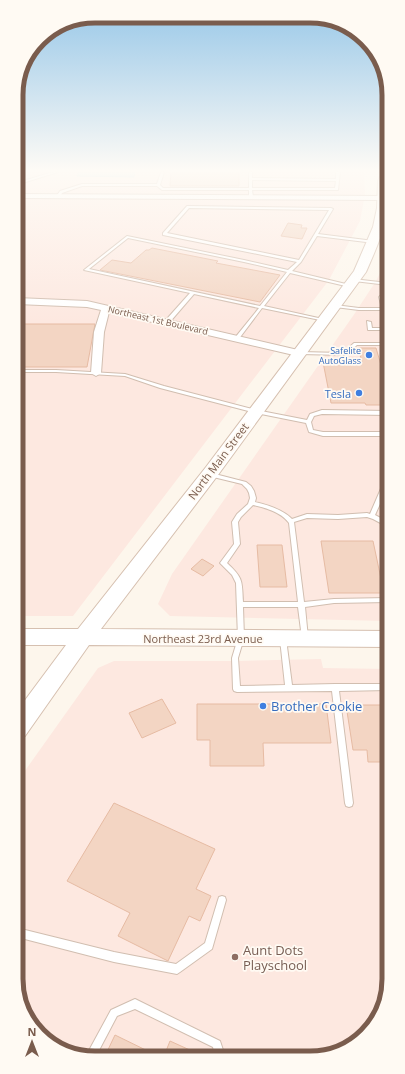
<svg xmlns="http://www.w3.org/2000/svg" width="405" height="1074" font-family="'Open Sans',sans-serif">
<rect width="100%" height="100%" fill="#fdf6ec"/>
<path fill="#fde8e0" d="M16 172H364L365 195 360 221 329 280 73 616H17Z
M388 257V621L170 616 158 604 172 574 353 316 376 281Z
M321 659 323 668 388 669 389 984 370 1031 326 1056H79L39 1035 18 995 17 782 98 668 114 661H237Z"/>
<path fill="#bfe3e8" stroke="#a5d3da" d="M79 172H135L134 177 77 176Z"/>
<path fill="#f3d5c3" stroke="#e6bba3" d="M171 172H239V186H170Z
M288 223 302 225 301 228H307L302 239 281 236Z
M152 248 218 261 216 263 280 275 260 302 100 270 112 260 131 263 146 250H149Z
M17 324H95L87 367H17Z
M358 348H376L381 365H388V405H366L365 403H331L323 362H362Z
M321 541H373L384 593H329Z
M257 545H282L287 587H260Z
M202 559 214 566 203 576 191 569Z
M162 699 176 723 142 738 129 713Z
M197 704H326L331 743H263L264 766H210V740H197Z
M346 705H388V762H368L367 750H353Z
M114 803 215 849 196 889 211 896 200 921 189 916 168 961 118 936 130 913 67 881Z
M115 1035 158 1056H105Z
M170 1041 203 1056H164Z"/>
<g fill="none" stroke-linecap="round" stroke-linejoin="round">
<defs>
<path id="service" d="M53 172H58L16 185V183Z
M161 172H164L160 185 163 188H249V172H252V178L336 179V172H340L338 190H252L253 197 251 198 249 197V190H162L157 186H82L62 193 59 198 56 197 60 191 82 184H157ZM252 180 336 181 335 188H252Z
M187 206 331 208 333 209 318 234 374 241 376 242 374 243 317 236 301 262 292 271 350 285V287L290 273 264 306 323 319H325V321L262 308 238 340H236L234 339 259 308 194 294 169 323H165V321L190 293 84 270 127 236 244 260 288 270 297 262 163 235V233ZM189 208 329 210 299 260 167 233ZM128 238 244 262 287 272 260 306 89 269Z
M353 279 388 283V285L354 281 352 280Z
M380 296H382L387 308H388V320L386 319 383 310H359L335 307 333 306 335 305 359 308H382L379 297Z
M367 321 371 322 372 328H388V330H368Z
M354 343H388V345H357L344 355 300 354 298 353 300 352 343 353Z
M17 370H56L125 374 164 386 256 410 307 420 310 414 322 410 388 411V415L322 414 314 416 311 422 313 430 323 432H388V436H323L309 432 306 423 256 413 160 388 125 376 56 372H17Z
M211 473 246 482 251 486 254 491 256 498 255 502C268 505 282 509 292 519L307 514 338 515 367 513 370 514 383 484 386 482 388 483V486L375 515 388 522V527L373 519 367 517 338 519 307 518 294 522 304 602 334 599 388 598V602L334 603 305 607 308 638 307 640 305 641 303 640 302 638 298 607H243L244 638 238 658 240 686 285 685 280 639 281 637 283 636 285 637 286 639 292 685 335 684H388V690L339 691 353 803 352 806 349 807 346 806 345 803 332 691 237 692 234 691 233 689 232 658 238 638 236 583 232 575 220 563 234 544 232 522 237 514 248 504 250 498 249 493 247 489 242 484 209 476 208 475ZM253 505C266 508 281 512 289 523L298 602H243C242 580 243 578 227 563L240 544 238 522 241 517Z
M222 896 225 897 226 900 212 949 180 972 177 974 114 962 17 937V928L114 952 176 964 205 943 218 900 219 897Z
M135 999 220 1041 225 1056H215L213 1047 135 1009 117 1016 96 1056H86L111 1010Z"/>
<path id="minor" d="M16 194 383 196 387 198 383 200 16 198Z
M376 224 388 225V229L376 228Z
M17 298 87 301 298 350 303 353 298 356 109 312 104 332 101 373 96 376 91 373 94 332 101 310 87 307 17 304Z"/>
<path id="secondary" d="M382 172H388C388 183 388 195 387 206 386 229 375 251 366 272L218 475 101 629 388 631V647L89 645 25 736 17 739V711L66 645H17V629H78L206 467 354 271 373 227 377 208 378 181Z"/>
</defs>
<use href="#service" stroke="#d1beb0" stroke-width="2"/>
<use href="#minor" stroke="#d1beb0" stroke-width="2"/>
<use href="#secondary" stroke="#d6c0b0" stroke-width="2"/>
<use href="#service" fill="#fff" fill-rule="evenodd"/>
<use href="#minor" fill="#fff" fill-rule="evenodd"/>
<use href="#secondary" fill="#fff" fill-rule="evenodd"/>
</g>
<linearGradient id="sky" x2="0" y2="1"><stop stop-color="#97c7e8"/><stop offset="0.53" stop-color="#fefbf6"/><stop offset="1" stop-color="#fefbf6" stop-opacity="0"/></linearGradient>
<rect width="405" height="322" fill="url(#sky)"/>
<g fill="#3f7fe0" stroke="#fffaf3" stroke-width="1.5">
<circle cx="369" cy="355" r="4"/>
<circle cx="359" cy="393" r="4"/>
<circle cx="263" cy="706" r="4"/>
</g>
<circle fill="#8d6e63" stroke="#fffaf3" stroke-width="1.5" cx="235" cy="957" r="4"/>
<g text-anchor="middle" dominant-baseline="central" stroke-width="3.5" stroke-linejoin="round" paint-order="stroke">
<g font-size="9" fill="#7a5c4d" stroke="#fffaf3">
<text transform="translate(158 320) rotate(13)">Northeast 1st Boulevard</text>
</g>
<g font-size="9" fill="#366cbe" stroke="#fffaf3" text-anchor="end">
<text x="361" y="350">Safelite<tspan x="361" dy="10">AutoGlass</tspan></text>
</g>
<g font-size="11" fill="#366cbe" stroke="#fffaf3" text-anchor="end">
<text x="351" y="393">Tesla</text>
</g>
<g font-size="11" fill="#7a5c4d" stroke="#fffaf3">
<text transform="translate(218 461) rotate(-53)">North Main Street</text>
<text x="203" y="638">Northeast 23rd Avenue</text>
</g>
<g font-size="13" fill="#366cbe" stroke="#fffaf3" text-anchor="start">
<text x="271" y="706">Brother Cookie</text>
</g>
<g font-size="13" fill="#785e54" stroke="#fffaf3" text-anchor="start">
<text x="243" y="950">Aunt Dots<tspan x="243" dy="15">Playschool</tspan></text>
</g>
</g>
<path d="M0 0H405V1074H0ZM95 23H310A72 72 0 0 1 382 95V979A72 72 0 0 1 310 1051H95A72 72 0 0 1 23 979V95A72 72 0 0 1 95 23Z" fill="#fffaf3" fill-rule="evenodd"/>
<path fill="none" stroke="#7a5c4d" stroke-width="5" d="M95 23H310A72 72 0 0 1 382 95V979A72 72 0 0 1 310 1051H95A72 72 0 0 1 23 979V95A72 72 0 0 1 95 23Z"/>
<g transform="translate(32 1042)" stroke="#fffaf3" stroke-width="3" paint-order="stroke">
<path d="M0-3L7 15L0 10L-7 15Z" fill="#7a5c4d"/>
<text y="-6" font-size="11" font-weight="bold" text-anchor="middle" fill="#7a5c4d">N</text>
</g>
</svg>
